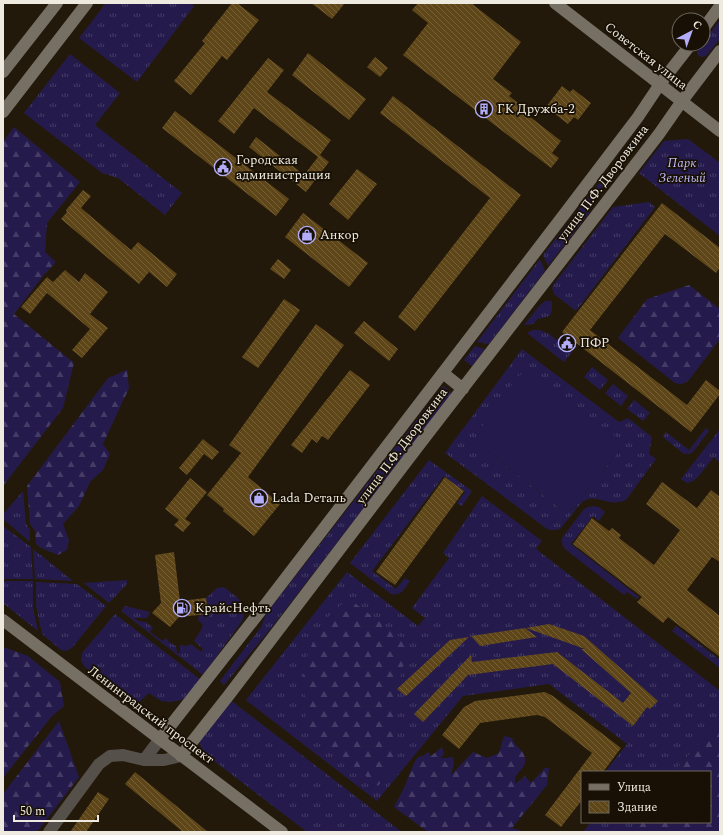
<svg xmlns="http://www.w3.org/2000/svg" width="723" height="835" font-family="Spectral,serif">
<defs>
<pattern id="grass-tufts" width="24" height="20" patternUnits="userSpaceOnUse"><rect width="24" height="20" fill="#241b4c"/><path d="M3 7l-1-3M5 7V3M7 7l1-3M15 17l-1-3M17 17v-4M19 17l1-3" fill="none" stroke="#443c66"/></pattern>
<pattern id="forest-firs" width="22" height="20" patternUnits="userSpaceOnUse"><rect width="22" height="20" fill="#241b4c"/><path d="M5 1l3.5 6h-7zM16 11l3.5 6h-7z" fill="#443c66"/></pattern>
<pattern id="building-back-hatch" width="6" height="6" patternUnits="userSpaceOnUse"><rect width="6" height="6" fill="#5e4618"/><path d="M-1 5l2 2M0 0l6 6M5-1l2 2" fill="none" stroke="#756139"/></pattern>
</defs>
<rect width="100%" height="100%" fill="#22190b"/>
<path fill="url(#grass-tufts)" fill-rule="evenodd" d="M106 3H191L194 6 137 82 79 38Z
M720 20V39L706 56C701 59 695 55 698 49 699 47 700 46 702 44H703V42Z
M70 54 120 93 95 125 182 193 165 215 118 178 102 173 24 113Z
M637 135 638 140 593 199 589 213 548 266 543 255Z
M688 139 720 163V236L639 173 664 141Z
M649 202 655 207 576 311 554 294 552 288 554 284 613 207Z
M540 259 545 271 489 344 477 342Z
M545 301H552V309L550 316 538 319 533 324 524 325 540 305Z
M533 330H540L549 334 572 352 564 362 527 333Z
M475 346 485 349 472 366 464 360Z
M522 349 619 422 628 418 652 437 649 454 656 459 626 500C621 502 615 503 610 502 599 500 592 495 582 502L560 529C555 530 552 531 547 529L483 481 445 453ZM478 432 619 451 574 508 570 511 558 507 480 445 477 438Z
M592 367 608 380 600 390 584 377Z
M613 384 628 396 621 406 605 393Z
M443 386 452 393 272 627 224 685 220 681 261 627 266 614Z
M634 400 650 413 643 421 627 409Z
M706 428 709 431 692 453 684 454 663 437 666 432 689 450Z
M720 429V463L714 457 698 477 693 481 687 483 681 479Z
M429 460 472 491 462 506 457 503 465 492 444 476 372 571 396 589 405 578 410 581C404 589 402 596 391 594L350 563Z
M23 491 26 524 30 530V542L3 519 4 513Z
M482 496 542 541 536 549 720 691V729L710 731 674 772H605L627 744 549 684 463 696 377 801 246 700 347 572 418 626 425 618 412 608 449 558 443 553Z
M594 506 599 507 605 512 599 521 593 516 571 544 639 597 637 599 627 592 624 595 565 549C562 545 561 542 562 538L584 509 588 507Z
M3 526 31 547 33 579H3Z
M33 549 73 581 35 579Z
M127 580V584L109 603 84 583Z
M3 581H33V607L38 631 3 603Z
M36 582 77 584 106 606 72 648 66 651 61 650 42 634 36 606Z
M224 587C237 598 249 602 242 621L203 675 121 611 125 606 150 612 147 618H134L138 621 146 622 153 628 150 632 163 641 166 638 169 642 176 646 177 653H180V645L186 646 191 644 201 652 203 649 194 641 201 630 203 625 198 620 199 615 208 613 206 598 217 588Z
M115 614 200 679 184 699 177 701 169 702 161 701 149 693 137 704 131 703 85 667 81 661 82 653Z
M676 626 720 660V668L672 631Z
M229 699 402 832H307L205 754 201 747 199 741Z
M589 822H639L632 832H583L590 823Z"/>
<path fill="url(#forest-firs)" d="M14 127 80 182 47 223 45 252 56 262 43 276 14 314 74 363 63 408 3 486V142Z
M689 285 720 309V339L689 380C684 384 681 385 675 383L618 338 647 299Z
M127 370 129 388 103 444 110 454 103 470 90 482 79 506 63 524 69 540 67 550 58 555 41 548 36 544 35 531 30 524 27 486 108 378Z
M348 598 409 644 397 689 394 766 378 786 306 727 303 666 313 642 326 619Z
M3 648H6L28 656 60 682 64 706 52 716 3 778Z
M59 721 79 777 37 832H3V794Z
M720 729V832H632L639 822H710V772H674L710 731Z
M504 736 512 738C514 747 525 750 525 759 526 769 518 770 515 778 515 779 515 783 515 784L525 776 531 783 545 768H549L547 785 512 828 519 830 523 832H428L394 807 404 788 414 763 418 757 423 756 428 752 431 756 442 747 444 754 440 758H445L453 757 454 763 451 775 473 752 487 758 499 753Z"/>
<path fill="#241b4c" d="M525 372 531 373 615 436C620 441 621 444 619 451L574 508 567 512 563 510 558 507 480 445 477 438 478 432 518 376 522 374Z"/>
<path fill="url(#building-back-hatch)" d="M232 3H237L259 20 227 60 222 56 191 95 174 81 205 43 202 41Z
M311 3H345L332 19Z
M418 3H471L521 42 493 79 512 93 509 96 523 107 520 109 561 141 552 153 559 158 551 168 403 55 428 23 412 10Z
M308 53 366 99 349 120 292 75Z
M375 57 388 68 380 77 367 67Z
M268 58 284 70 267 92 331 140 320 155 329 162 306 192 249 147 256 137 304 175 318 157 254 108 234 134 218 121Z
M562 86 570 92 573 89 591 103 578 120 574 117 568 124 546 107Z
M393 96 521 195 415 331 398 317 490 198 380 113Z
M175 111 289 199 276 216 162 128Z
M357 169 377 184 348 220 329 204Z
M83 190 91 196 81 208 131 250 138 242 177 274 167 287 149 272 139 284 61 219 67 212 66 210Z
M662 203 720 248V267L716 273 665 234 590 330 687 405 706 380 720 391V394L691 432 562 332Z
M303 213 368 263 349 287 285 237Z
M278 259 291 270 284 279 270 269Z
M65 270 79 282 85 273 108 292 90 314 108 328 82 358 72 350 90 329 47 293 30 314 21 307 47 277 53 282Z
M284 299 300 310 258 368 242 357Z
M364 321 398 349 389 361 354 333Z
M316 324 344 345 248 477 280 504 254 536 223 511 224 509 207 495 241 453 229 445Z
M350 370 370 385 328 440 322 436 317 443 312 439 302 453 291 445Z
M203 439 219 452 212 460 204 454 187 475 179 468Z
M445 477 464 491 395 585 376 572Z
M190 478 207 492 185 519 191 523 183 532 174 525 179 520 165 509Z
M662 482 697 508 711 490 720 497V562L712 557 687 590 720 616V657L668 617 663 623 637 602 642 597 573 544 592 518 609 531 612 528 621 535 619 538 654 565 680 530 646 504Z
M174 552 180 601 206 598 208 614 179 617 170 627 152 613 161 603 155 555Z
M549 624 584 636 658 701 650 709 647 707 633 726 553 664 468 675 423 722 414 714 471 655 472 662 557 652 623 703 631 693 581 649H585L526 628Z
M525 628 537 637 480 646 471 636Z
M469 637 406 696 397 689 450 640Z
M545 692 553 696 621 748 603 772H582V800L561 827 545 815 592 753 584 747 545 717 537 715 480 723 459 749 442 735 464 707 475 701Z
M135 772 208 832H183L125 784Z
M98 792 109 799 86 832H70Z"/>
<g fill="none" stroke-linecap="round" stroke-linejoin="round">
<path stroke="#555049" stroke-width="12" d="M144 760 160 739
M49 832 99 764 110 756 123 755 144 760H164L181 756"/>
<path stroke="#766f63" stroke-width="12" d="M555 3 720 131
M703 29 720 6
M3 72 57 3
M3 112 87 3
M443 373 463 389
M3 620 282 832
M160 739 262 609 566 212 638 117 660 84 691 44
M181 756 229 695 419 445 659 134 682 101 720 51"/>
</g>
<defs>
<symbol id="building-ring" viewBox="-11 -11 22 22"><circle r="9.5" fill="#181004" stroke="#b3adf9" stroke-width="1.5"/><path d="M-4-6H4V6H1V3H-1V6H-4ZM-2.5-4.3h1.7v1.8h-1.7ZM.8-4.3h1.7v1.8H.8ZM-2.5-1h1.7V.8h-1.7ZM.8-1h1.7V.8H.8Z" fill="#b3adf9"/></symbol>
<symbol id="civic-ring" viewBox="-11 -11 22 22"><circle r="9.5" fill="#181004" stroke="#b3adf9" stroke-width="1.5"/><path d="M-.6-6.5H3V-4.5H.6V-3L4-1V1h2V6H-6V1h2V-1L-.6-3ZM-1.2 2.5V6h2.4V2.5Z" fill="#b3adf9"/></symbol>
<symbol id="shop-ring" viewBox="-11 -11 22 22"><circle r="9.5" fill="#181004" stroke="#b3adf9" stroke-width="1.5"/><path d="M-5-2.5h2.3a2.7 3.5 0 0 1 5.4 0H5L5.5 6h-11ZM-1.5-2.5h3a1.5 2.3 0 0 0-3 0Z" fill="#b3adf9"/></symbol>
<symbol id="fuel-ring" viewBox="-11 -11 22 22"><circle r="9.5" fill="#181004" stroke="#b3adf9" stroke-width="1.5"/><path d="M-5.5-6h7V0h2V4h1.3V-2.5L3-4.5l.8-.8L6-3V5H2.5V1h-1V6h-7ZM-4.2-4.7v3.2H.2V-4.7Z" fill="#b3adf9"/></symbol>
</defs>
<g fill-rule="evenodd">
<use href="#building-ring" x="474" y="99" width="20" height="20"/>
<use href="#civic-ring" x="213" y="157" width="20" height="20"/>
<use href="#shop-ring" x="297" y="225" width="20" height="20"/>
<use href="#civic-ring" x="557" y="333" width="20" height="20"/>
<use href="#shop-ring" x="249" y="488" width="20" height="20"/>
<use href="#fuel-ring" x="172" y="598" width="20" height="20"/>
</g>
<g text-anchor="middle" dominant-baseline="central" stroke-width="3.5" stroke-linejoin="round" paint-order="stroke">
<g font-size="13" fill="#efeae0" stroke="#181004">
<text transform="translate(646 56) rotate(38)">Советская улица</text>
<text transform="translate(603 183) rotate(-53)">улица П.Ф. Дворовкина</text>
<text transform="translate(402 446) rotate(-53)">улица П.Ф. Дворовкина</text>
<text transform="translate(151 715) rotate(37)">Ленинградский проспект</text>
</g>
<g font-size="13" fill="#efeae0" stroke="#181004" text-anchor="start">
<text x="497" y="109">ГК Дружба-2</text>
<text x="236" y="160">Городская<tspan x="236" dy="15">администрация</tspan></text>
<text x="320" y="235">Анкор</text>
<text x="580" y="343">ПФР</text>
<text x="272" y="498">Lada Dеталь</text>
<text x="195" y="608">КрайсНефть</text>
</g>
<g font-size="13" font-style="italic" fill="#bdb8f7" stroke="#181004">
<text x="682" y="163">Парк<tspan x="682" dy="15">Зеленый</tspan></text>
</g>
</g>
<rect width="723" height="835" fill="none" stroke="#efeae0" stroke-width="8"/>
<rect x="581" y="771" width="130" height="52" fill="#181004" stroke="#6e675c"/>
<rect x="589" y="784" width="20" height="6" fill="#766f63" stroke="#6e675c"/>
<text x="617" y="791" font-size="12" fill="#efeae0">Улица</text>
<rect x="589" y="801" width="20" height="12" fill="url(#building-back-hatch)" stroke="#6e675c"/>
<text x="617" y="811" font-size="12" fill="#efeae0">Здание</text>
<g transform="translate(691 32) rotate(41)"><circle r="19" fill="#181004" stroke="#6e675c"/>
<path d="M0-3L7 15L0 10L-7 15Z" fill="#b3adf9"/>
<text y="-6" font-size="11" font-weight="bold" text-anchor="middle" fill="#efeae0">С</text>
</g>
<path d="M14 815v6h84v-6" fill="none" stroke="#efeae0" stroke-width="2"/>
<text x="20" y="815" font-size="12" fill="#efeae0" stroke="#181004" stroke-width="3" paint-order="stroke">50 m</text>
</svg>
